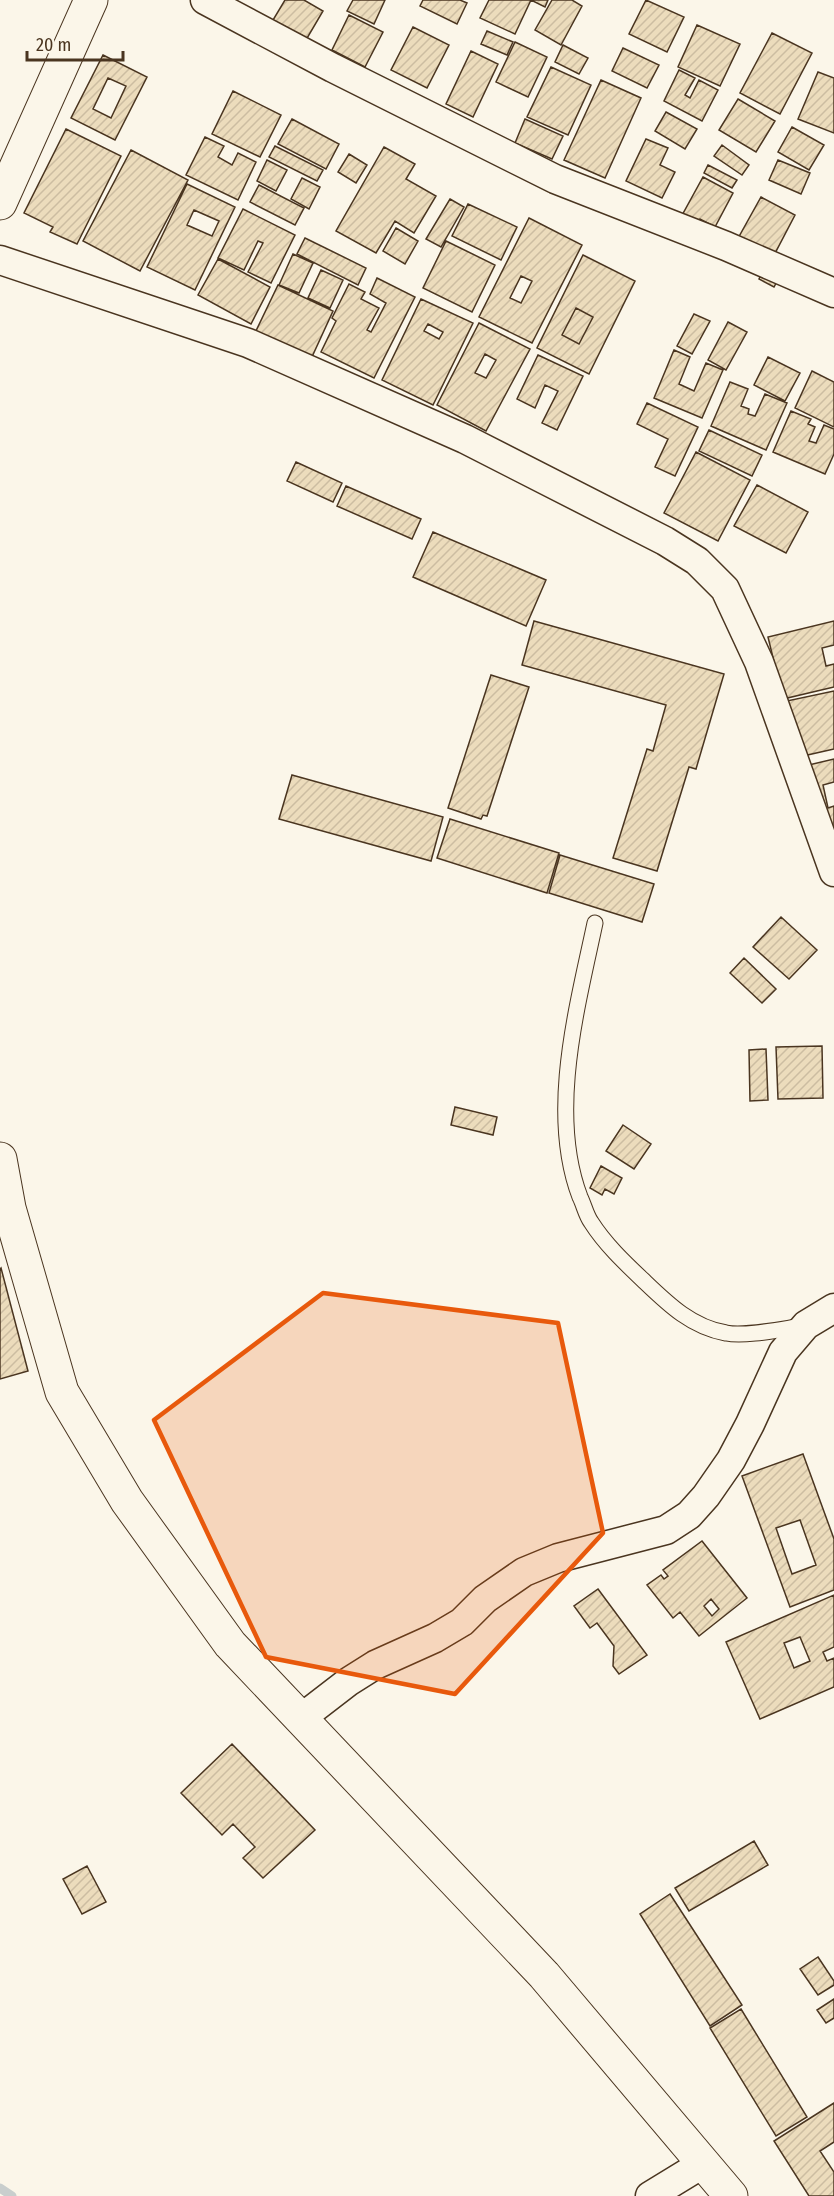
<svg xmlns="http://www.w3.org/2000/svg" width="834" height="2196" font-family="'Fira Sans Condensed',sans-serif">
<defs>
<pattern id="building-hatch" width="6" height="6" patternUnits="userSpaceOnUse" patternTransform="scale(1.5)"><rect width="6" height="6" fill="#ecdcbc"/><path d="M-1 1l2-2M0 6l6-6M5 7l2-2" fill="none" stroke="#ccbda1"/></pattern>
</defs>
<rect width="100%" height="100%" fill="#fbf6e9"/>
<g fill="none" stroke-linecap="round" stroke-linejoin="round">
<path stroke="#c9cecd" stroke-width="9" d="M0 2188 12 2196"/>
</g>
<path fill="url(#building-hatch)" stroke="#4a3520" stroke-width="1.5" fill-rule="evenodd" d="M285 0H304L323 11 306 40 273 20Z
M353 0H385L374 24 347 11Z
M423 0H460L467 3 457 24 420 6Z
M489 0H548L545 7 531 0 515 34 480 18Z
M552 0H572L582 6 561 45 535 30Z
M646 0 684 17 667 52 629 34Z
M349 15 383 32 365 67 332 50Z
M697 25 740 44 720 86 678 67Z
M413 27 449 45 427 88 391 70Z
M487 31 513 42 507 55 481 44Z
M772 33 812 53 780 114 740 93Z
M515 42 547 57 528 97 496 82Z
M563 45 588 58 579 74 555 62Z
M623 48 659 65 647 88 612 71Z
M471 51 498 64 473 117 446 104Z
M103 55 147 77 115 140 71 118ZM108 78 126 86 111 118 93 109Z
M551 67 591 85 568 135 527 117Z
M679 70 695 78 685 95 690 98 699 80 718 90 702 121 664 101Z
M818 72 834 78V133L798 119Z
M601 80 641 98 605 178 564 160Z
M233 91 281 115 260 157 212 134Z
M738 99 775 121 756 152 719 130Z
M666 112 697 129 685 149 655 131Z
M292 119 339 144 326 169 278 144Z
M525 119 563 136 552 159 515 143Z
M792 127 824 145 809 170 778 152Z
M66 129 121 156 77 244 50 232 53 227 24 213Z
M205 137 224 146 218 157 232 165 238 153 256 162 238 200 186 175Z
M646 139 668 148 660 165 675 172 662 198 626 181Z
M722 145 749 165 742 175 714 156Z
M275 146 323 170 317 181 269 157Z
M384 147 415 164 406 179 436 196 414 233 395 221 376 253 336 231Z
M131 150 188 180 140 271 83 241Z
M349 154 367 165 356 183 338 172Z
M267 160 287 170 276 191 257 181Z
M778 160 810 173 801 194 769 180Z
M708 165 737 180 732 188 704 173Z
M703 177 733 193 715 227 700 219 696 227 680 219Z
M302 178 320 187 309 209 291 199Z
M187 184 235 207 195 290 147 267ZM194 210 219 221 212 236 187 225Z
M259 185 304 208 295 225 250 202Z
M761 197 795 215 771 261 736 242Z
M450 199 464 207 441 247 426 239Z
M468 204 517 227 501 260 452 236Z
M243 209 295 235 271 283 248 272 263 243 258 241 244 270 218 258Z
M529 218 582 245 532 343 479 317ZM521 276 532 281 521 303 510 298Z
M396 228 418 241 405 264 383 251Z
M305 238 366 268 358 285 297 254Z
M446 241 495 265 472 312 423 288Z
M293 254 313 263 299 293 279 285Z
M583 255 635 281 589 374 537 348ZM576 308 593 317 579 344 562 335Z
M218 259 270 287 251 324 198 295Z
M766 266 781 274 774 287 759 279Z
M321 270 343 280 330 308 308 298Z
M377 278 415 297 374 378 321 352 336 321 332 318 349 284 365 292 361 299 379 308 367 330 371 332 386 303 370 294Z
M278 285 333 311 311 359 255 333Z
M421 299 473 323 433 405 382 380ZM428 324 443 332 439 339 424 331Z
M576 308 593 317 579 344 562 335Z
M694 314 710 321 692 354 677 346Z
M728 322 747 332 726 370 708 360Z
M479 323 530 349 486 431 437 405ZM485 354 496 360 486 378 475 373Z
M674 350 690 357 679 384 694 391 706 363 723 370 702 418 654 398Z
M538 355 583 376 557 430 542 423 558 391 545 385 535 408 517 399Z
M768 357 800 373 785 401 754 385Z
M812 371 834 382V427L795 408Z
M730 382 748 389 741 406 749 409 748 414 755 416 765 394 787 403 766 450 711 426Z
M647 403 698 427 675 476 655 467 668 439 637 424Z
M791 411 811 419 808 424 815 427 809 441 816 443 824 425 834 429V454L825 474 773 452Z
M709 430 762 455 752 476 699 451Z
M696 452 750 480 718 541 664 513Z
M296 462 342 483 333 502 287 481Z
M757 485 808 512 786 553 734 526Z
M346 486 421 519 412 539 337 506Z
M433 532 546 580 526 626 413 577Z
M534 621 724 674 696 769 689 767 657 871 613 858 647 749 653 751 666 705 522 665Z
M834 621V645L822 648 826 666 834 664V687L783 699 768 637Z
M491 675 529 687 487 816 483 815 481 819 448 808Z
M834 691V749L794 758 782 702Z
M834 759V782L823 785 828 808 834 806V851L796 768Z
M292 775 443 817 431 861 279 819Z
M450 819 559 853 547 893 437 858Z
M560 855 654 884 642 922 549 893Z
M781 917 817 950 789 979 753 947Z
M744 958 776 989 762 1003 730 973Z
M822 1046 823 1098 778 1099 776 1047Z
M766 1049 768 1100 750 1101 749 1050Z
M455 1107 497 1117 493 1135 451 1125Z
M623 1125 651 1144 634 1169 606 1151Z
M601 1166 622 1178 614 1194 605 1189 602 1195 590 1188Z
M1 1268 28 1371 0 1379V1269Z
M803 1454 834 1539V1590L790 1607 742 1476ZM800 1520 816 1565 792 1574 776 1528Z
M702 1541 747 1598 699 1636 680 1612 673 1618 647 1585 661 1575 664 1579 668 1576 663 1570ZM711 1599 719 1609 712 1616 704 1606Z
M598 1589 647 1655 619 1674 613 1666 614 1646 597 1623 590 1628 574 1606Z
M834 1595V1647L823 1652 827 1661 834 1658V1687L760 1719 726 1642ZM800 1637 810 1661 794 1668 784 1643Z
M232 1744 315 1830 263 1878 243 1858 255 1847 233 1824 222 1835 181 1793Z
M754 1841 768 1865 689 1911 675 1888Z
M87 1866 106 1902 82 1914 63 1879Z
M670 1894 742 2005 710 2026 640 1914Z
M818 1957 834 1981V1985L818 1995 800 1969Z
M834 1999V2018L826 2023 817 2010Z
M741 2009 807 2117 776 2136 710 2028Z
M834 2103V2142L820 2151 834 2172V2196H809L774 2141Z"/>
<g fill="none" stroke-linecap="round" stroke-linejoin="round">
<defs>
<path id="lane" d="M595 923C577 1008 548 1113 580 1197 584 1205 586 1215 591 1222 605 1244 624 1262 643 1280 667 1303 691 1327 726 1333 745 1337 782 1329 803 1326"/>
<path id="street" d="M205 0 333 68 555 179 726 246 834 293
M0 260 248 343 465 439 665 541 697 561 725 589 759 662 834 872
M300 1719 348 1682 375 1665 435 1638 462 1622 485 1599 524 1572 558 1558 666 1530 689 1515 706 1496 731 1460 750 1424 783 1352 806 1325 834 1308
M650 2196 704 2163"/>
<path id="secondary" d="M0 203 91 0
M0 1159 9 1208 62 1392 127 1501 230 1644 544 1975 731 2196"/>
</defs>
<use href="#lane" stroke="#4a3520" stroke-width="17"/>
<use href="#street" stroke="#4a3520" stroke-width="31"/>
<use href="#secondary" stroke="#4a3520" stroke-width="35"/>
<use href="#lane" stroke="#fbf6e9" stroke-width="15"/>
<use href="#street" stroke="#fbf6e9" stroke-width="28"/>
<use href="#secondary" stroke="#fbf6e9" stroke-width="33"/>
</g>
<path fill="#e8590c" fill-opacity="0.2" stroke="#e8590c" stroke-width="4.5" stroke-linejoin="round" d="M323 1293 558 1323 603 1533 455 1694 266 1657 154 1420Z"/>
<path d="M27 51v9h96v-9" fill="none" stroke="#4a3520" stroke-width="3"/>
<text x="36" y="51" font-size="18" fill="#4a3520" stroke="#fbf6e9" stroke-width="4.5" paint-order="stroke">20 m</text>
</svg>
